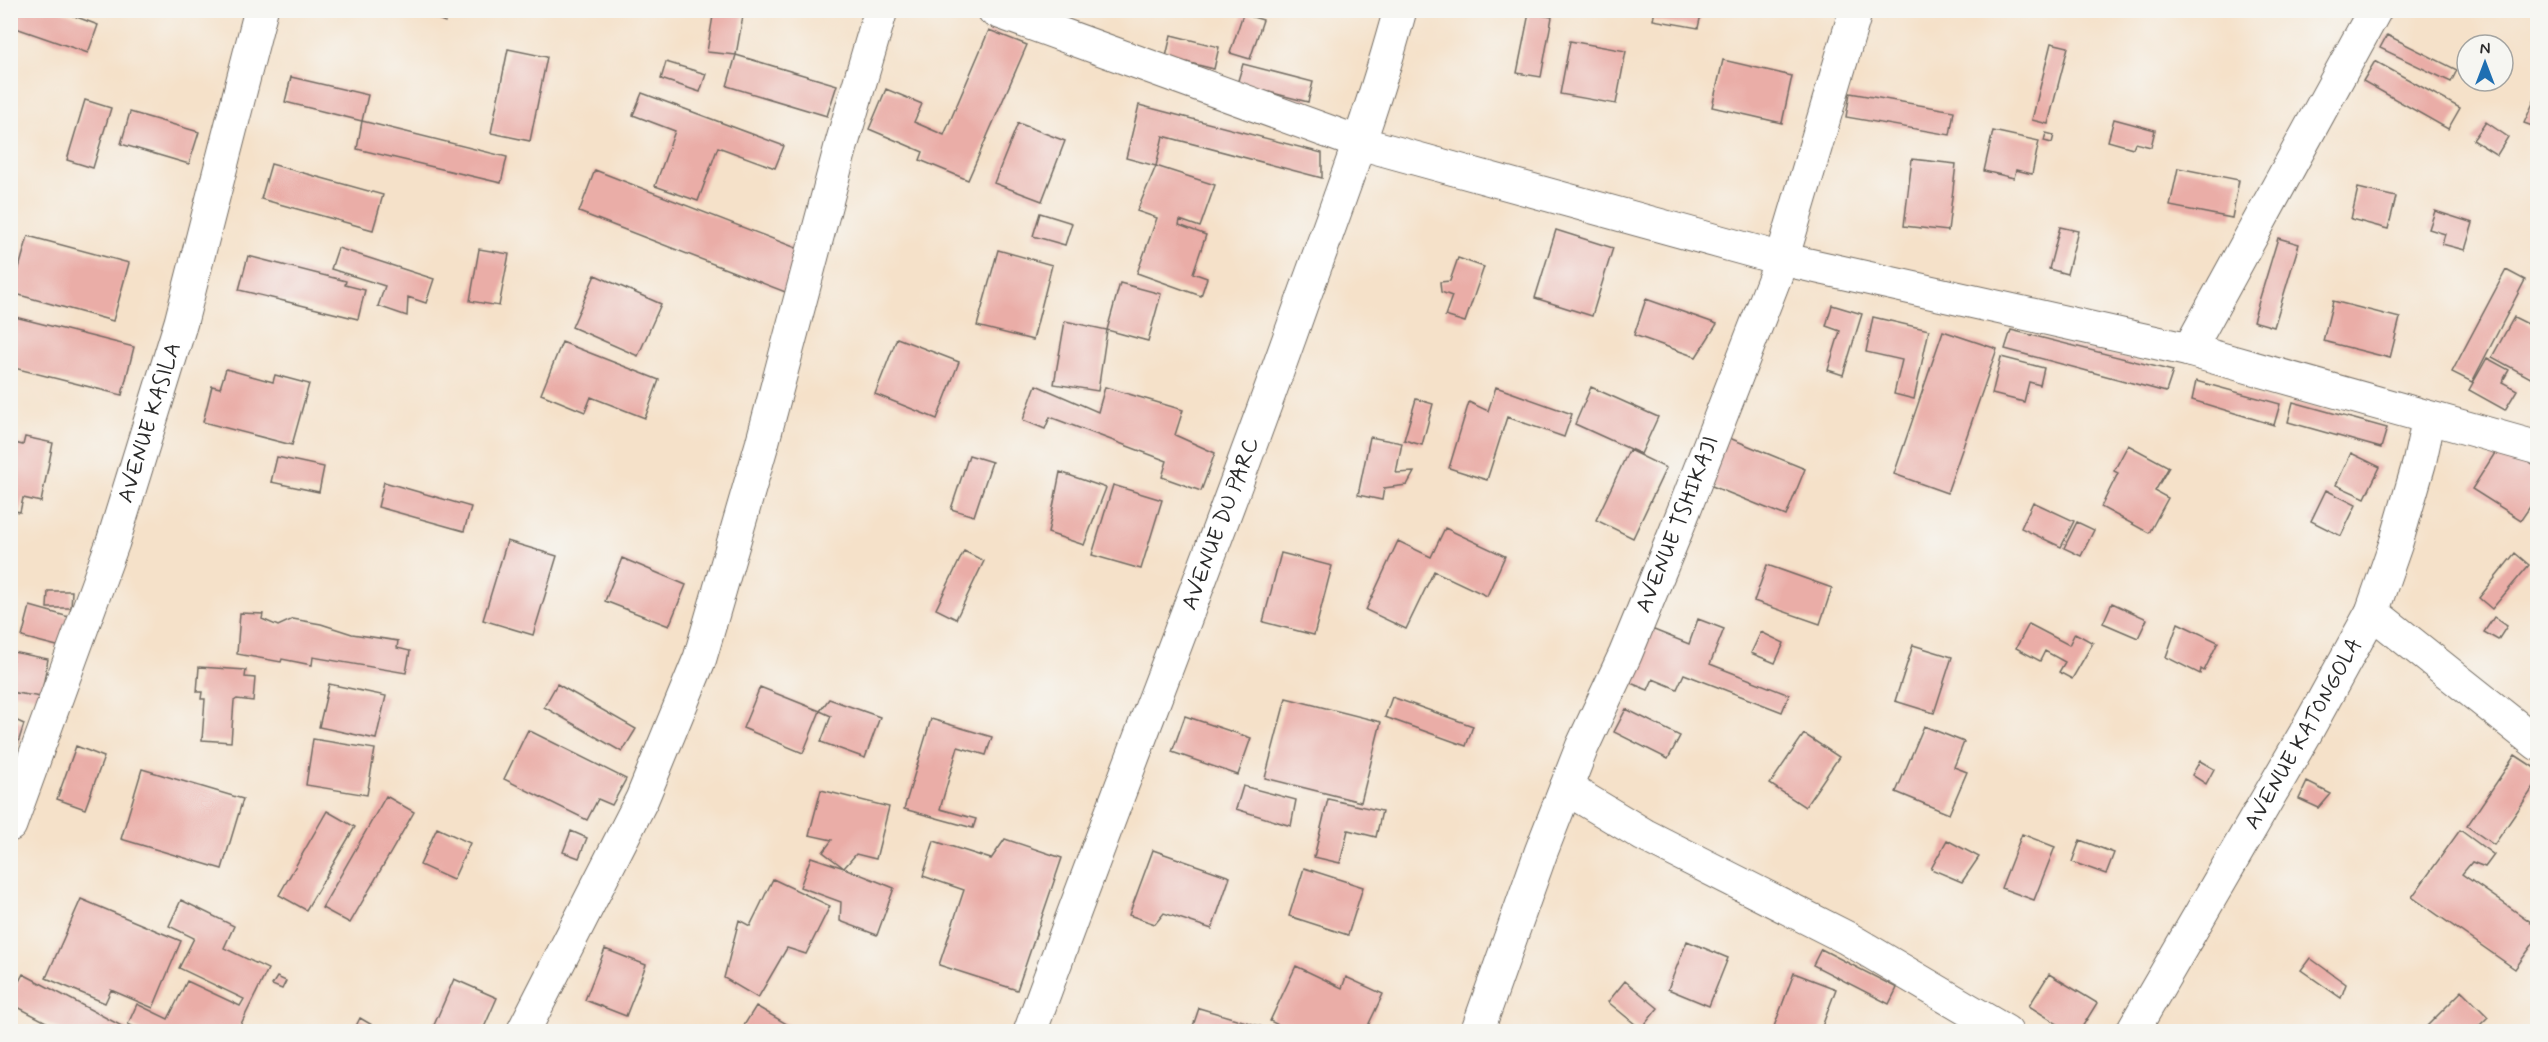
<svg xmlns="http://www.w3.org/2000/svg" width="2548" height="1042" font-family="Mynerve,sans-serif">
<rect width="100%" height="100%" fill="#f6f6f2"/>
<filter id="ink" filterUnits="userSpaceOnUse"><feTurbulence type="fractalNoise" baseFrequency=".0167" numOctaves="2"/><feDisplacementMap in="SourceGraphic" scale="12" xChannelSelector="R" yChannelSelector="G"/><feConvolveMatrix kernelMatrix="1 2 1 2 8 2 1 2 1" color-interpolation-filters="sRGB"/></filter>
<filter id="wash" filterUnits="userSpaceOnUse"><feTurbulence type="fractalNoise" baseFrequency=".008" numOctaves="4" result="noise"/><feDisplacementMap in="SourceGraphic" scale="24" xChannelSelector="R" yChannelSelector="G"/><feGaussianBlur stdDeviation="1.35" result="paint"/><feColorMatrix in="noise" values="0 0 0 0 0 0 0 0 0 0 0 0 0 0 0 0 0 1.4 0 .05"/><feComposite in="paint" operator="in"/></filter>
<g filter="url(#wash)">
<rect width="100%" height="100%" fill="#f5e1c9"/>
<g id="blocks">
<path fill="#eaada7" d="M10 10H58L98 25 88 53 10 26Z
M415 10H449L445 22Z
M714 10H744L736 55 707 52Z
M1655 10H1702L1698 28 1653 20Z
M1529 13 1552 17 1541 77 1517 73Z
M1243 14 1263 20 1250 59 1230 53Z
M989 30 1027 45 968 180 920 160 923 152 869 129 886 89 922 104 914 122 944 135Z
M1171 35 1219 47 1214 69 1166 57Z
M2387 35 2457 70 2451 82 2380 48Z
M1570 41 1626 51 1616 104 1560 94Z
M2051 43 2068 47 2048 124 2032 120Z
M508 49 547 57 530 141 491 133Z
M736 55 837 85 827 116 727 86Z
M1723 60 1792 76 1782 123 1712 107Z
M2375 61 2460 108 2448 129 2363 81Z
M666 62 706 74 700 92 661 79Z
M1243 64 1313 82 1308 102 1237 84Z
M291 77 368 95 362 121 285 102Z
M2538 92V128L2524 123Z
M642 93 784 146 775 168 718 147 698 201 655 186 675 131 633 115Z
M1850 93 1954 111 1950 135 1846 117Z
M85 100 111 108 93 168 67 160Z
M1139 105 1322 153V178L1163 136 1156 166 1215 185 1200 227 1180 220 1179 225 1206 235 1193 273 1207 278 1201 296 1137 273 1157 218 1137 211 1156 166 1126 158Z
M130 112 199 132 189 164 121 144Z
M2114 119 2155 130 2151 147 2135 143 2133 148 2108 141Z
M362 121 507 157 501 183 357 149Z
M2486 122 2508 137 2497 155 2473 140Z
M1018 123 1065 141 1042 201 994 183Z
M1993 131 2039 141 2032 174 2016 170 2014 178 1984 171Z
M2046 133 2054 135 2052 143 2044 141Z
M1912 159 1956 164 1948 231 1904 226Z
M271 164 383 195 373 230 261 199Z
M2178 168 2239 180 2232 218 2170 206Z
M595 170 804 251 788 293 579 212Z
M2358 188 2396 197 2388 229 2351 219Z
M2435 211 2473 223 2465 250 2442 244 2445 234 2429 229Z
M1040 213 1072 223 1065 245 1033 236Z
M2060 227 2078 231 2067 274 2049 269Z
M1556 230 1613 248 1592 316 1535 298Z
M28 236 129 263 113 321 12 293Z
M2278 238 2299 244 2274 327 2253 321Z
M338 248 434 279 426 303 408 297 407 316 378 306 385 286 331 269Z
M479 249 509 254 499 306 470 301Z
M998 250 1052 265 1033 340 977 326Z
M248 256 346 281 345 285 365 290 358 319 239 290Z
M1458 258 1484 267 1465 322 1445 316 1452 296 1441 292 1440 282 1450 281Z
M2506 270 2525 280 2472 382 2452 372Z
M595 275 661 304 638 356 572 327Z
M1120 283 1161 294 1148 341 1107 330Z
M1646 299 1717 324 1696 357 1634 335Z
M2333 301 2400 318 2390 358 2323 341Z
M1832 305 1862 314 1843 375 1828 370 1840 331 1826 326Z
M15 317 134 347 122 395 10 367V336Z
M1873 317 1929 330 1914 399 1894 394 1902 360 1866 352Z
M2514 317 2538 329 2536 381 2492 357Z
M1065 321 1107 330 1098 391 1054 384Z
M2011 330 2173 371 2166 392 2005 349Z
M1943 331 1997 349 1947 493 1894 474Z
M897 338 959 362 937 419 875 394Z
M562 342 659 380 645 418 591 397 585 412 541 394Z
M2001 357 2044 368 2040 385 2029 382 2024 402 1992 394Z
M2487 358 2509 370 2502 382 2517 390 2505 410 2469 390Z
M226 369 273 382 275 375 309 384 292 445 203 422 212 386 220 388Z
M2196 381 2280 404 2274 425 2192 400Z
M1036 385 1098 412 1105 387 1183 410 1175 435 1215 453 1201 491 1162 477 1167 461 1050 417 1045 429 1023 420Z
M1496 387 1572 414 1564 437 1507 417 1487 480 1449 468 1469 402 1488 411Z
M1591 387 1658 417 1641 454 1575 424Z
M1416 399 1433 404 1422 445 1404 440Z
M2293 402 2387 428 2381 448 2288 422Z
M25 437 53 443 41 502 23 498 20 512 10 510V442L23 445Z
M1370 437 1402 443 1396 473 1414 472 1407 485 1384 488 1382 500 1358 495Z
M1727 437 1805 469 1786 516 1707 484Z
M2128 445 2169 467 2155 491 2168 498 2149 533 2101 507 2118 473 2114 471Z
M2500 445 2538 468V495L2521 520 2472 489Z
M1629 450 1666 468 1633 538 1596 520Z
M2351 453 2380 467 2365 498 2336 485Z
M969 455 992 462 974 516 951 509Z
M277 457 324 467 319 492 271 482Z
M1060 472 1106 488 1084 545 1048 533Z
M384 482 471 507 464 531 378 507Z
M1113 485 1162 500 1141 569 1092 555Z
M2326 490 2356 505 2341 536 2311 521Z
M2033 502 2074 521 2061 547 2021 528Z
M2077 522 2094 530 2081 556 2064 548Z
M1445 528 1505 556 1487 596 1434 571 1406 629 1366 610 1398 541 1431 557Z
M507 541 557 556 533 635 483 620Z
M964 551 984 561 956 619 936 609Z
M1281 553 1332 566 1314 635 1263 622Z
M2515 553 2529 565 2492 609 2479 598Z
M622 558 686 585 669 626 605 601Z
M1767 565 1832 588 1820 624 1754 601Z
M48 591H72L71 608H47Z
M2112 603 2147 619 2138 638 2103 623Z
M30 606 69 617 61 647 22 637Z
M240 613 263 614 262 619 278 626 293 619 321 624 352 634 398 641 397 648 410 651 406 673 313 657 312 665 282 659 281 662 237 654Z
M2494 617 2507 626 2498 640 2484 632Z
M1698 619 1724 629 1710 664 1789 695 1782 712 1684 674 1677 689 1653 679 1648 690 1628 682 1649 628 1689 644Z
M2178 623 2218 642 2204 671 2201 669 2200 674 2166 657Z
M2029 624 2069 645 2075 633 2093 643 2072 679 2059 672 2065 662 2045 651 2040 661 2016 648Z
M1761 632 1784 643 1775 663 1751 653Z
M1913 645 1952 657 1934 713 1895 701Z
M13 652 48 659 41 697 10 692Z
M199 667 246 670 245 677 255 678 253 701 237 699 234 701 231 742 202 740 205 699H201L202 692H197Z
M329 684 386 696 376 739 319 727Z
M557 684 636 729 622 752 544 707Z
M760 687 820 711 803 753 743 728Z
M1392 697 1473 726 1466 746 1385 717Z
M1286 698 1381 722 1361 802 1265 778Z
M829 699 880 717 865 758 821 742 831 716 820 711Z
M1626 709 1680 736 1668 759 1614 732Z
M11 713 13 719 24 724 12 762Z
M1185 716 1251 738 1238 775 1172 752Z
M931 719 992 737 986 755 958 747 940 809 976 819 973 828 904 809Z
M1924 726 1964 742 1954 767 1967 772 1949 814 1896 792Z
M528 730 626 779 612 805 598 799 587 820 504 779Z
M1804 734 1839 757 1805 807 1770 784Z
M313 739 375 749 367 795 306 785Z
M76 746 104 757 85 809 57 799Z
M2515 755 2538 770V781L2494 845 2467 826Z
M2200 761 2214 769 2206 784 2192 775Z
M142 769 243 799 222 869 121 839Z
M2307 782 2331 794 2319 808 2299 799Z
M1243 786 1296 800 1291 826 1236 809Z
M821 790 889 807 876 859 856 854 844 868 894 888 877 935 840 921 841 902 800 887 811 857 844 868 823 852 832 840 809 835Z
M386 796 414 812 350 923 322 908Z
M1328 799 1382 811 1376 837 1348 830 1340 863 1314 857Z
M327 811 355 827 306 910 279 895Z
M437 828 470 843 453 880 420 865Z
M2460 830 2494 855 2485 867 2472 862 2462 874 2538 927V937L2515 969 2412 897Z
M571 831 587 838 579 858 563 852Z
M2022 834 2055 847 2034 900 2001 888Z
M1005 839 1062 858 1017 990 939 965 964 890 923 876 934 841 991 859Z
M1947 840 1979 857 1962 882 1931 869Z
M2080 840 2114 853 2106 874 2072 862Z
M1153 850 1230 877 1212 929 1164 913 1155 924 1129 915Z
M1304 868 1363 887 1348 935 1289 916Z
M773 879 830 906 806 954 787 948 758 998 724 978 739 920 750 926Z
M81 899 181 941 153 1008 111 990 105 1003 46 978Z
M181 900 234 926 224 948 268 969 237 1032H144L128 1024 137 1004 168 1019 187 981 240 1006 244 999 179 968 194 938 169 926Z
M1687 941 1728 958 1709 1006 1668 989Z
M605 949 646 965 626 1016 585 1000Z
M1821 949 1897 988 1889 1004 1813 965Z
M2310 958 2346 984 2341 998 2301 970Z
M1296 966 1342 988 1346 977 1383 994 1365 1032H1292L1270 1021Z
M1794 973 1836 989 1820 1032H1772Z
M23 974 133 1032H65L10 1003V998Z
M2049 974 2097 1003 2079 1032H2070L2029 1006Z
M277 977 286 981 282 989 272 985Z
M454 979 497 998 482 1032H431Z
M1625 981 1658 1008 1641 1029 1608 1002Z
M2462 991 2488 1017 2473 1032H2421Z
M756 1006 790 1026 787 1032H740Z
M1199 1008 1270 1029V1032H1191Z
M360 1018 384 1032H353Z"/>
</g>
</g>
<g filter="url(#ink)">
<use href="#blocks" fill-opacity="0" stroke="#726b62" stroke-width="1.5"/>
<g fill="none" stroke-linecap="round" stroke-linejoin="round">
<defs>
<g id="minor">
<path d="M994 10 1360 143 1782 259 2189 350 2538 448"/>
<path d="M2189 350 2375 10"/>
<path d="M2372 612 2538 744"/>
<path d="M1566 788 1644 835 1847 938 2006 1032"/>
<path id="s1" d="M10 825 113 542 181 322 261 10"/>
<path d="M523 1032 642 799 700 658 762 444 840 150 881 10"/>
<path id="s2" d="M1030 1032C1118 789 1215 549 1301 305 1336 208 1373 111 1400 10"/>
<path id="s3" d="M1477 1032 1541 852 1582 747 1625 655 1676 531 1782 259 1856 10"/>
<path id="s4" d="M2132 1032 2305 734 2372 612 2396 543 2419 464 2429 418"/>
</g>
</defs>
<use href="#minor" stroke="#726b62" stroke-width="35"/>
<use href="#minor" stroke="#fff" stroke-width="33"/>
</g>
</g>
<g text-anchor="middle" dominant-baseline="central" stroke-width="6" stroke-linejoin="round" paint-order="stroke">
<g font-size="22" fill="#2b2b2b" stroke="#f6f6f2">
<text stroke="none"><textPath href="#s1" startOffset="426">AVENUE KASILA</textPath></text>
<text stroke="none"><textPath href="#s2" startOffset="543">AVENUE DU PARC</textPath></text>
<text stroke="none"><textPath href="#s3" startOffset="546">AVENUE TSHIKAJI</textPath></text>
<text stroke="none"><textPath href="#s4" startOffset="344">AVENUE KATONGOLA</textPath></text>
</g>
</g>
<rect width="2548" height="1042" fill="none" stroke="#f6f6f2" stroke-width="36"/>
<g transform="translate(2485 63)"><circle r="28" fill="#f6f6f2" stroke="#a5a5a2" stroke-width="1.5"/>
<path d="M0-4.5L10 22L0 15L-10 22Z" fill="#1f6fb2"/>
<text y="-9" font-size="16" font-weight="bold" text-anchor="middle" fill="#2b2b2b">N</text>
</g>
</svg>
